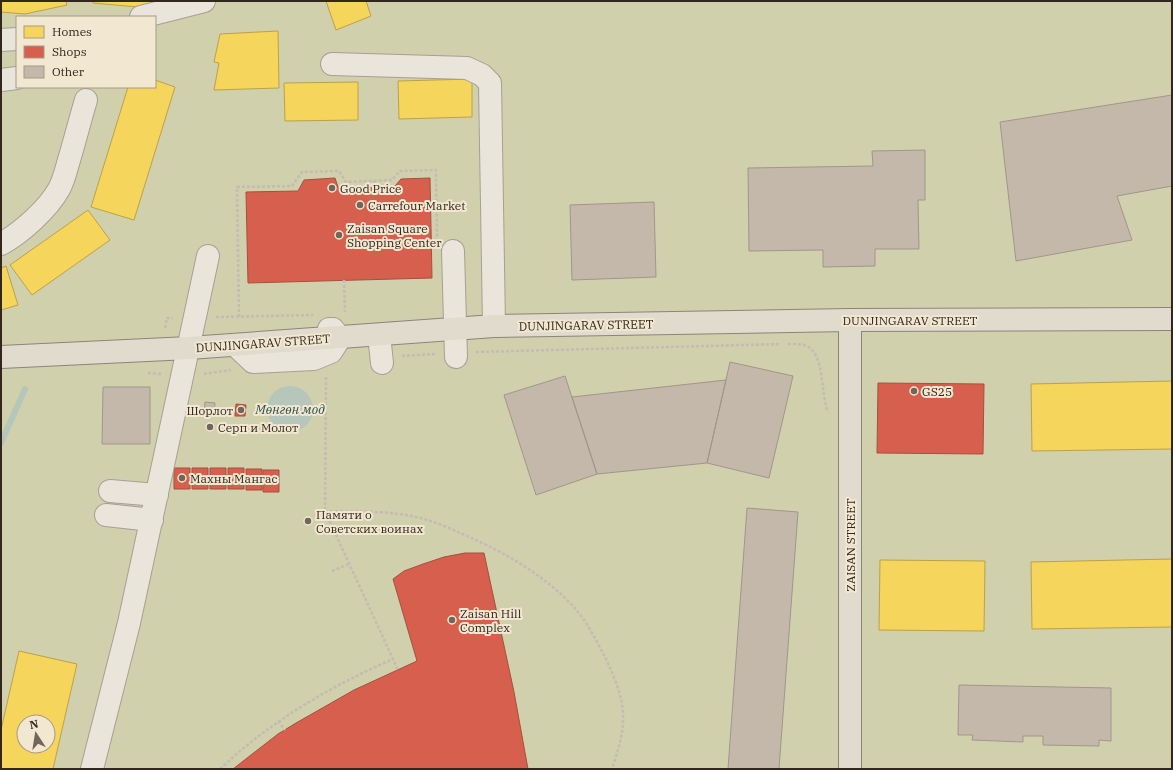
<svg xmlns="http://www.w3.org/2000/svg" width="1173" height="770" font-family="'IBM Plex Serif',serif">
<rect width="100%" height="100%" fill="#e1daca"/>
<path fill="#d0d0ad" fill-rule="evenodd" d="M1 1H1172V769H1ZM17 17H155V87H17ZM24 722H48V746H24Z"/>
<path fill="#b6c6bb" d="M267 409a23 23 0 1 1 46 0a23 23 0 1 1-46 0Z"/>
<path fill="#f6d55c" stroke="#bca149" fill-rule="evenodd" d="M1 1H66L67 5 25 14 1 12Z
M93 1H166L138 7 93 3Z
M326 1H366L371 16 336 30Z
M278 31 279 88 214 90 219 63 214 62 220 34Z
M472 79V117L399 119 398 81Z
M155 80 175 87 134 220 91 207 128 87H155Z
M358 82V120L285 121 284 83Z
M88 210 110 240 32 295 10 265Z
M6 266 18 305 1 310V268Z
M1172 381V449L1032 451 1031 384Z
M1172 559V627L1032 629 1031 562Z
M880 560 985 561 984 631 879 630Z
M19 651 77 664 53 769H1V730ZM24 722H48V746H24Z"/>
<path fill="#d6604d" stroke="#a54f3f" d="M335 178 339 190 395 186 401 179 430 178 432 278 248 283 246 192 298 191 304 180Z
M878 383 984 384 983 454 877 453Z
M236 404 246 405 245 416H235Z
M174 468H190V489H174Z
M192 468H208V489H192Z
M210 468H226V489H210Z
M228 468H244V489H228Z
M246 469H262V490H246Z
M263 470H279V492H263Z
M465 553H484L514 692 528 769H233L278 734 296 723 354 690 417 661 393 579 404 571 423 564 444 557Z"/>
<g fill="none" stroke-linecap="round" stroke-linejoin="round">
<path stroke="#b6c6bb" stroke-width="6" d="M1 443 25 389"/>
</g>
<path fill="#c4b8ab" stroke="#a0968a" d="M1172 95V186L1117 196 1132 240 1016 261 1000 122Z
M925 150V200H918L919 249H875V266L823 267V250L749 251 748 168 873 166 872 151Z
M654 202 656 277 572 280 570 205Z
M730 362 793 376 769 478 707 463Z
M565 376 597 474 536 495 504 395Z
M726 380 707 463 597 474 572 397Z
M103 387H150V444H102Z
M205 402 215 403 214 415 204 414Z
M747 508 798 512 779 769H728Z
M959 685 1111 688V741L1099 740V746L1043 745V736H1023V742L972 740 973 735H958Z"/>
<g fill="none" stroke-linecap="round" stroke-linejoin="round">
<defs>
<path id="minor" d="M141 17 204 1
M1 40 17 39
M332 64 467 68 482 75 490 83 494 326
M1 80 17 78
M1 244C21 233 48 209 59 189 64 180 66 170 69 160 75 140 80 120 86 100
M453 251 456 357
M379 335 382 363
M235 345 253 362 314 359 331 352 340 338 333 329H329
M110 491 157 495
M106 515 152 520
M92 769 129 623 208 256"/>
<path id="major" d="M850 320V769
M1 357 189 348 494 326 850 320 1172 319"/>
</defs>
<use href="#minor" stroke="#a69f94" stroke-width="24"/>
<use href="#major" stroke="#8b847a" stroke-width="24"/>
<path stroke="#c2bcb3" stroke-width="2.5" stroke-dasharray="3 2" stroke-linecap="butt" d="M374 181V188
M344 280 345 312
M216 317 313 315
M239 317 237 187 292 186 302 172 339 171 346 182 392 180 400 171 436 170 437 238
M165 328 167 318H173
M788 344C793 344 799 344 804 345 826 351 820 395 828 412
M476 352 781 344
M402 356 435 354
M148 373 161 374
M204 374 231 370
M326 377 325 511 398 670
M325 511C358 512 392 510 424 519 435 522 447 527 458 532 498 549 541 572 572 605 587 621 597 642 607 661 614 677 622 695 623 713 624 733 618 750 612 769
M332 571 349 564
M278 721 285 730
M220 769C271 721 329 687 393 659"/>
<use href="#minor" stroke="#eae5db" stroke-width="22"/>
<use href="#major" stroke="#e0dbcd" stroke-width="22"/>
</g>
<g fill="#70665a" stroke="#f2e7d0" stroke-width="1.5">
<circle cx="332" cy="188" r="4"/>
<circle cx="360" cy="205" r="4"/>
<circle cx="339" cy="235" r="4"/>
<circle cx="914" cy="391" r="4"/>
<circle cx="241" cy="410" r="4"/>
<circle cx="210" cy="427" r="4"/>
<circle cx="182" cy="478" r="4"/>
<circle cx="308" cy="521" r="4"/>
<circle cx="452" cy="620" r="4"/>
</g>
<g text-anchor="middle" dominant-baseline="central" stroke-width="4" stroke-linejoin="round" paint-order="stroke">
<g font-size="12" fill="#33271d" stroke="#f2e7d0" text-anchor="start">
<text x="340" y="188">Good Price</text>
<text x="368" y="205">Carrefour Market</text>
<text x="347" y="228">Zaisan Square<tspan x="347" dy="14">Shopping Center</tspan></text>
<text x="922" y="391">GS25</text>
<text x="233" y="410" text-anchor="end">Шорлот</text>
<text x="218" y="427">Серп и Молот</text>
<text x="190" y="478">Махны Мангас</text>
<text x="316" y="514">Памяти о<tspan x="316" dy="14">Советских воинах</tspan></text>
<text x="460" y="613">Zaisan Hill<tspan x="460" dy="14">Complex</tspan></text>
</g>
<g font-size="12" fill="#33271d" stroke="#f2e7d0">
<text x="910" y="320">DUNJINGARAV STREET</text>
<text transform="translate(586 325) rotate(-1)">DUNJINGARAV STREET</text>
<text transform="translate(263 343) rotate(-4)">DUNJINGARAV STREET</text>
<text transform="translate(850 545) rotate(-90)">ZAISAN STREET</text>
</g>
<g font-size="13" font-style="italic" fill="#2d514e" stroke="#f2e7d0">
<text x="290" y="409">Мөнгөн мод</text>
</g>
</g>
<rect width="1173" height="770" fill="none" stroke="#33271d" stroke-width="4"/>
<rect x="16" y="16" width="140" height="72" fill="#f2e7d0" stroke="#a69a88"/>
<rect x="24" y="26" width="20" height="12" fill="#f6d55c" stroke="#a69a88"/>
<text x="52" y="36" font-size="12" fill="#33271d">Homes</text>
<rect x="24" y="46" width="20" height="12" fill="#d6604d" stroke="#a69a88"/>
<text x="52" y="56" font-size="12" fill="#33271d">Shops</text>
<rect x="24" y="66" width="20" height="12" fill="#c4b8ab" stroke="#a69a88"/>
<text x="52" y="76" font-size="12" fill="#33271d">Other</text>
<g transform="translate(36 734) rotate(348)"><circle r="19" fill="#f2e7d0" stroke="#a69a88"/>
<path d="M0-3L7 15L0 10L-7 15Z" fill="#70665a"/>
<text y="-6" font-size="11" font-weight="bold" text-anchor="middle" fill="#33271d">N</text>
</g>
</svg>
